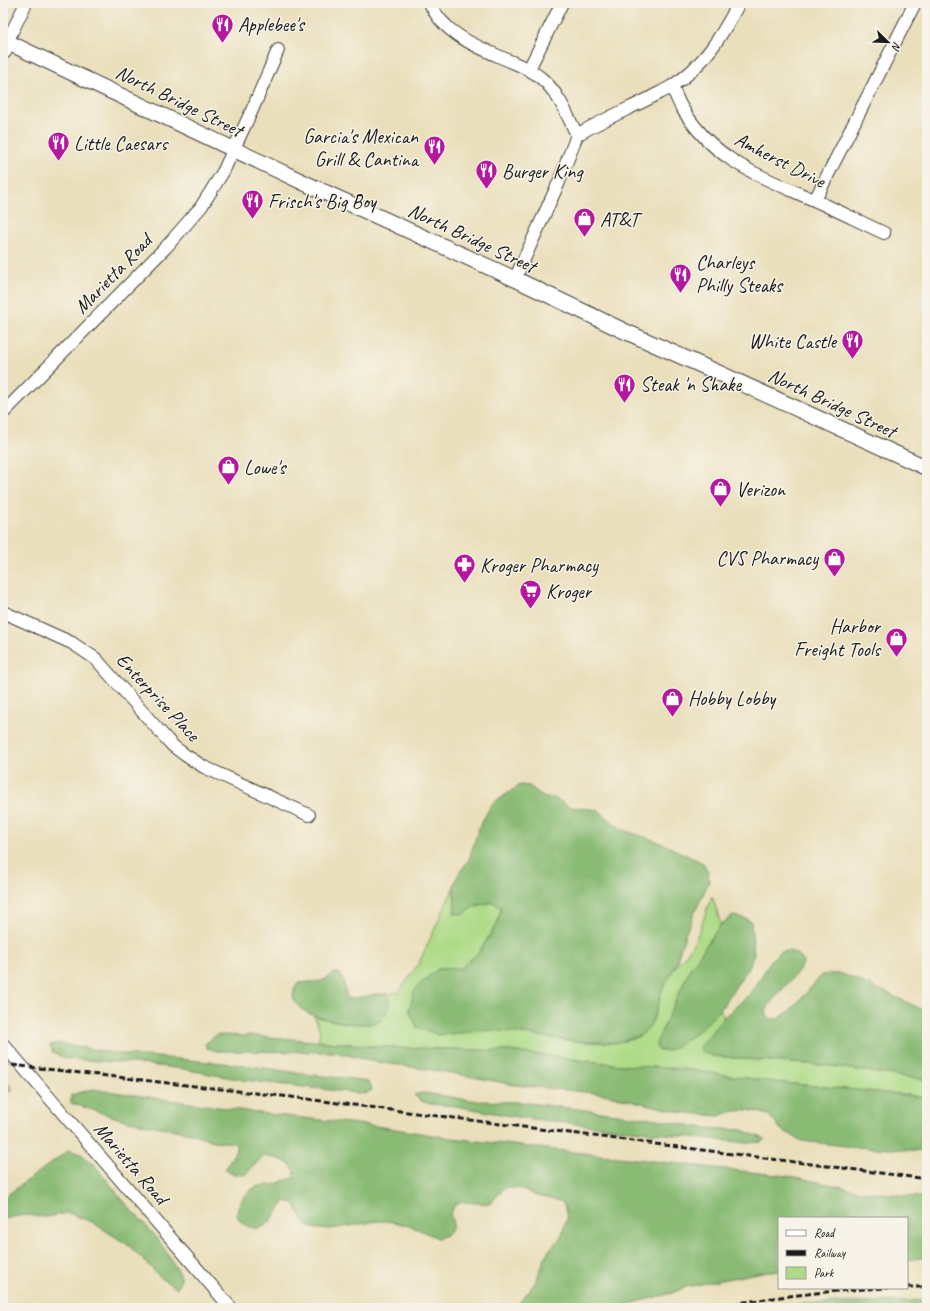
<svg xmlns="http://www.w3.org/2000/svg" width="930" height="1311" font-family="Caveat,sans-serif">
<rect width="100%" height="100%" fill="#f7f3e8"/>
<filter id="ink" filterUnits="userSpaceOnUse"><feTurbulence type="fractalNoise" baseFrequency=".025" numOctaves="2"/><feDisplacementMap in="SourceGraphic" scale="8" xChannelSelector="R" yChannelSelector="G"/><feConvolveMatrix kernelMatrix="1 2 1 2 8 2 1 2 1" color-interpolation-filters="sRGB"/></filter>
<filter id="wash" filterUnits="userSpaceOnUse"><feTurbulence type="fractalNoise" baseFrequency=".012" numOctaves="4" result="noise"/><feDisplacementMap in="SourceGraphic" scale="16" xChannelSelector="R" yChannelSelector="G"/><feGaussianBlur stdDeviation="0.9" result="paint"/><feColorMatrix in="noise" values="0 0 0 0 0 0 0 0 0 0 0 0 0 0 0 0 0 1.4 0 .05"/><feComposite in="paint" operator="in"/></filter>
<g filter="url(#wash)">
<rect width="100%" height="100%" fill="#eadfbb"/>
<path fill="#aedb87" stroke="#657c52" d="M453 889 455 898 464 914 475 906 493 902 501 908 497 924 479 952 465 966 461 969H438V1035C455 1033 480 1029 495 1030 532 1033 608 1053 639 1036 655 1028 657 1006 661 991 668 972 685 958 695 941 702 927 706 910 712 896L721 924 690 969 668 1051C689 1038 703 1027 720 1010L724 1017 700 1047 712 1056 830 1066 927 1080V1097L774 1082 682 1069 620 1065 509 1051 383 1047 318 1041 320 1030 314 1016 344 1023 370 1024 390 1006 387 994 399 992 419 963Z"/>
<path fill="#8abb74" stroke="#536c48" d="M520 785 529 786 545 798H554L570 807 598 810 621 829 659 842 703 863 708 871 709 881 686 932 675 967 662 990 658 1005 650 1026 640 1036 615 1043 577 1041 494 1030 438 1035 417 1027 409 1010 414 991 424 980 438 969 461 968 479 952 497 924 501 908 493 902 475 906 464 914 454 913 455 898 453 889 458 875 469 859 480 825 492 804Z
M733 916 747 919 751 922 754 955 747 970 720 1010 702 1028 685 1041 668 1051 658 1050 656 1046 657 1041 690 969 721 924Z
M789 951 798 954 804 962 796 974 771 1002 766 1011 769 1019H778L790 1011 822 975 840 973 881 990 927 1012V1080L830 1066 712 1056 702 1052 700 1047 724 1017 752 992 772 959 779 952Z
M334 973H339L344 981 346 996 350 999 378 994H387L390 1006 381 1021C377 1022 373 1024 369 1024 349 1025 274 1017 298 983L322 981Z
M216 1035 257 1036 383 1047 509 1051 620 1065 682 1069 774 1082 927 1097V1151L855 1147 802 1141 779 1128 769 1115 749 1110 734 1111 718 1116 680 1112 604 1094 515 1085 446 1072 371 1061 335 1052 217 1051 207 1048 205 1044Z
M59 1043 113 1053 244 1065 306 1074 361 1080 370 1083 372 1090 365 1094 243 1080 183 1069 133 1063 67 1059 53 1053 50 1045Z
M3 1081 12 1087V1091L3 1094Z
M93 1089 267 1114 376 1126 451 1138 795 1177 861 1191 927 1198V1259L918 1258 907 1261V1218H779V1271H768L686 1287 672 1293 614 1308H515L535 1283 548 1251 561 1237 567 1218 564 1205 560 1201 536 1196 518 1188H504L490 1204 464 1202 455 1205 450 1214C451 1217 453 1222 453 1225 453 1232 444 1237 438 1238 419 1230 399 1220 379 1221 364 1222 319 1235 309 1226 302 1220 298 1210 294 1203L285 1201C279 1209 272 1222 263 1227 253 1231 237 1224 237 1213 237 1204 247 1192 254 1188 260 1184 269 1186 275 1184 281 1183 287 1179 293 1178L295 1171C288 1159 276 1158 263 1156L245 1175 234 1174 225 1170 237 1148 235 1143 214 1141 191 1133 124 1120 71 1103V1095Z
M423 1093 478 1101 520 1102 657 1119 704 1128 742 1130 765 1139 761 1142 746 1143 523 1118 455 1106 430 1104 421 1101 414 1095Z
M69 1150 81 1154 93 1163 121 1198 158 1239 178 1271 181 1280 177 1288 163 1280 128 1245 92 1222 68 1213 46 1217 24 1215 3 1219V1198Z
M927 1299V1308H770L802 1304 910 1301Z"/>
</g>
<g filter="url(#ink)">
<g fill="none" stroke-linecap="round" stroke-linejoin="round">
<defs>
<path id="minor" d="M430 3C444 36 481 48 512 62 522 66 533 71 541 78 559 93 567 115 577 135L559 182 515 279
M7 42 26 3
M529 69 562 3
M672 86C675 93 678 102 682 108 713 159 755 174 807 197 833 208 858 221 884 233
M577 135C600 121 624 111 648 99 656 94 665 91 672 86 704 66 722 35 739 3
M815 200 915 3
M3 413 167 246 201 207 223 172 253 108 278 50
M3 612 72 643 96 659 162 734 173 746 185 755 204 767 309 815
M3 1044 231 1308"/>
<path id="major" d="M3 40 311 186 515 279 622 330 721 374 927 468"/>
<path id="highway" d="M3 50 7 42"/>
</defs>
<use href="#minor" stroke="#3b3934" stroke-width="14"/>
<use href="#major" stroke="#3b3934" stroke-width="17"/>
<use href="#highway" stroke="#3b3934" stroke-width="20"/>
<use href="#minor" stroke="#fff" stroke-width="12"/>
<use href="#major" stroke="#fff" stroke-width="15"/>
<use href="#highway" stroke="#fff" stroke-width="18"/>
<path stroke="#1c1c1c" stroke-width="3" stroke-dasharray="6 3" stroke-linecap="butt" d="M3 1064 299 1098 927 1179
M907 1287H927
M707 1308C767 1298 828 1290 888 1288"/>
</g>
</g>
<defs>
<symbol id="restaurant-pin" viewBox="-11 -11 22 30"><path d="M0 17L-7.5 6A9.5 9.5 0 1 1 7.5 6Z" fill="#b5179e" stroke="#f7f3e8"/><path d="M-5-6h1v4h1v-4h1v4h1v-4h1v5L-1.5 .5V6h-2V.5L-5-1ZM5-6V6H3V1.5H1.5Q1.5-4 5-6Z" fill="#fff"/></symbol>
<symbol id="shop-pin" viewBox="-11 -11 22 30"><path d="M0 17L-7.5 6A9.5 9.5 0 1 1 7.5 6Z" fill="#b5179e" stroke="#f7f3e8"/><path d="M-5-2.5h2.3a2.7 3.5 0 0 1 5.4 0H5L5.5 6h-11ZM-1.5-2.5h3a1.5 2.3 0 0 0-3 0Z" fill="#fff"/></symbol>
<symbol id="pharmacy-pin" viewBox="-11 -11 22 30"><path d="M0 17L-7.5 6A9.5 9.5 0 1 1 7.5 6Z" fill="#b5179e" stroke="#f7f3e8"/><path d="M-2-6h4v4h4v4h-4v4h-4v-4h-4v-4h4Z" fill="#fff"/></symbol>
<symbol id="supermarket-pin" viewBox="-11 -11 22 30"><path d="M0 17L-7.5 6A9.5 9.5 0 1 1 7.5 6Z" fill="#b5179e" stroke="#f7f3e8"/><path d="M-6-5.5h2.5l.6 2H6L4.5 2H-2.5L-4.4-4H-6ZM-1.5 3.2a1.3 1.3 0 1 0 .1 0ZM3 3.2a1.3 1.3 0 1 0 .1 0Z" fill="#fff"/></symbol>
</defs>
<g fill-rule="evenodd">
<use href="#restaurant-pin" x="210" y="12" width="25" height="34"/>
<use href="#restaurant-pin" x="46" y="130" width="25" height="34"/>
<use href="#restaurant-pin" x="422" y="134" width="25" height="34"/>
<use href="#restaurant-pin" x="474" y="158" width="25" height="34"/>
<use href="#restaurant-pin" x="240" y="188" width="25" height="34"/>
<use href="#shop-pin" x="572" y="206" width="25" height="34"/>
<use href="#restaurant-pin" x="668" y="262" width="25" height="34"/>
<use href="#restaurant-pin" x="840" y="328" width="25" height="34"/>
<use href="#restaurant-pin" x="612" y="372" width="25" height="34"/>
<use href="#shop-pin" x="216" y="454" width="25" height="34"/>
<use href="#shop-pin" x="708" y="476" width="25" height="34"/>
<use href="#shop-pin" x="822" y="546" width="25" height="34"/>
<use href="#pharmacy-pin" x="452" y="552" width="25" height="34"/>
<use href="#supermarket-pin" x="518" y="578" width="25" height="34"/>
<use href="#shop-pin" x="884" y="626" width="25" height="34"/>
<use href="#shop-pin" x="660" y="686" width="25" height="34"/>
</g>
<g text-anchor="middle" dominant-baseline="central" stroke-width="3" stroke-linejoin="round" paint-order="stroke">
<g font-size="20" fill="#1c1c1c" stroke="#f7f3e8" text-anchor="start">
<text x="238" y="24">Applebee's</text>
<text x="418" y="136" text-anchor="end">Garcia's Mexican<tspan x="418" dy="23">Grill &amp; Cantina</tspan></text>
<text x="74" y="143">Little Caesars</text>
<text x="502" y="171">Burger King</text>
<text x="268" y="201">Frisch's Big Boy</text>
<text x="600" y="219">AT&amp;T</text>
<text x="696" y="262">Charleys<tspan x="696" dy="23">Philly Steaks</tspan></text>
<text x="836" y="341" text-anchor="end">White Castle</text>
<text x="640" y="384">Steak 'n Shake</text>
<text x="244" y="467">Lowe's</text>
<text x="736" y="489">Verizon</text>
<text x="818" y="558" text-anchor="end">CVS Pharmacy</text>
<text x="480" y="565">Kroger Pharmacy</text>
<text x="546" y="591">Kroger</text>
<text x="880" y="626" text-anchor="end">Harbor<tspan x="880" dy="23">Freight Tools</tspan></text>
<text x="688" y="698">Hobby Lobby</text>
</g>
<g font-size="20" fill="#1c1c1c" stroke="#f7f3e8">
<text transform="translate(179 101) rotate(26)">North Bridge Street</text>
<text transform="translate(780 160) rotate(27)">Amherst Drive</text>
<text transform="translate(472 238) rotate(25)">North Bridge Street</text>
<text transform="translate(113 274) rotate(-46)">Marietta Road</text>
<text transform="translate(832 403) rotate(25)">North Bridge Street</text>
<text transform="translate(158 697) rotate(47)">Enterprise Place</text>
<text transform="translate(131 1163) rotate(49)">Marietta Road</text>
</g>
</g>
<rect width="930" height="1311" fill="none" stroke="#f7f3e8" stroke-width="16"/>
<rect x="778" y="1217" width="130" height="72" fill="#f7f3e8" stroke="#9f9d96"/>
<rect x="786" y="1230" width="20" height="6" fill="#ffffff" stroke="#9f9d96"/>
<text x="814" y="1237" font-size="12" fill="#1c1c1c">Road</text>
<rect x="786" y="1250" width="20" height="6" fill="#1c1c1c" stroke="#9f9d96"/>
<text x="814" y="1257" font-size="12" fill="#1c1c1c">Railway</text>
<rect x="786" y="1267" width="20" height="12" fill="#aedb87" stroke="#9f9d96"/>
<text x="814" y="1277" font-size="12" fill="#1c1c1c">Park</text>
<g transform="translate(888 42) rotate(113)" stroke="#f7f3e8" stroke-width="3" paint-order="stroke">
<path d="M0-3L7 15L0 10L-7 15Z" fill="#1c1c1c"/>
<text y="-6" font-size="11" font-weight="bold" text-anchor="middle" fill="#1c1c1c">N</text>
</g>
</svg>
